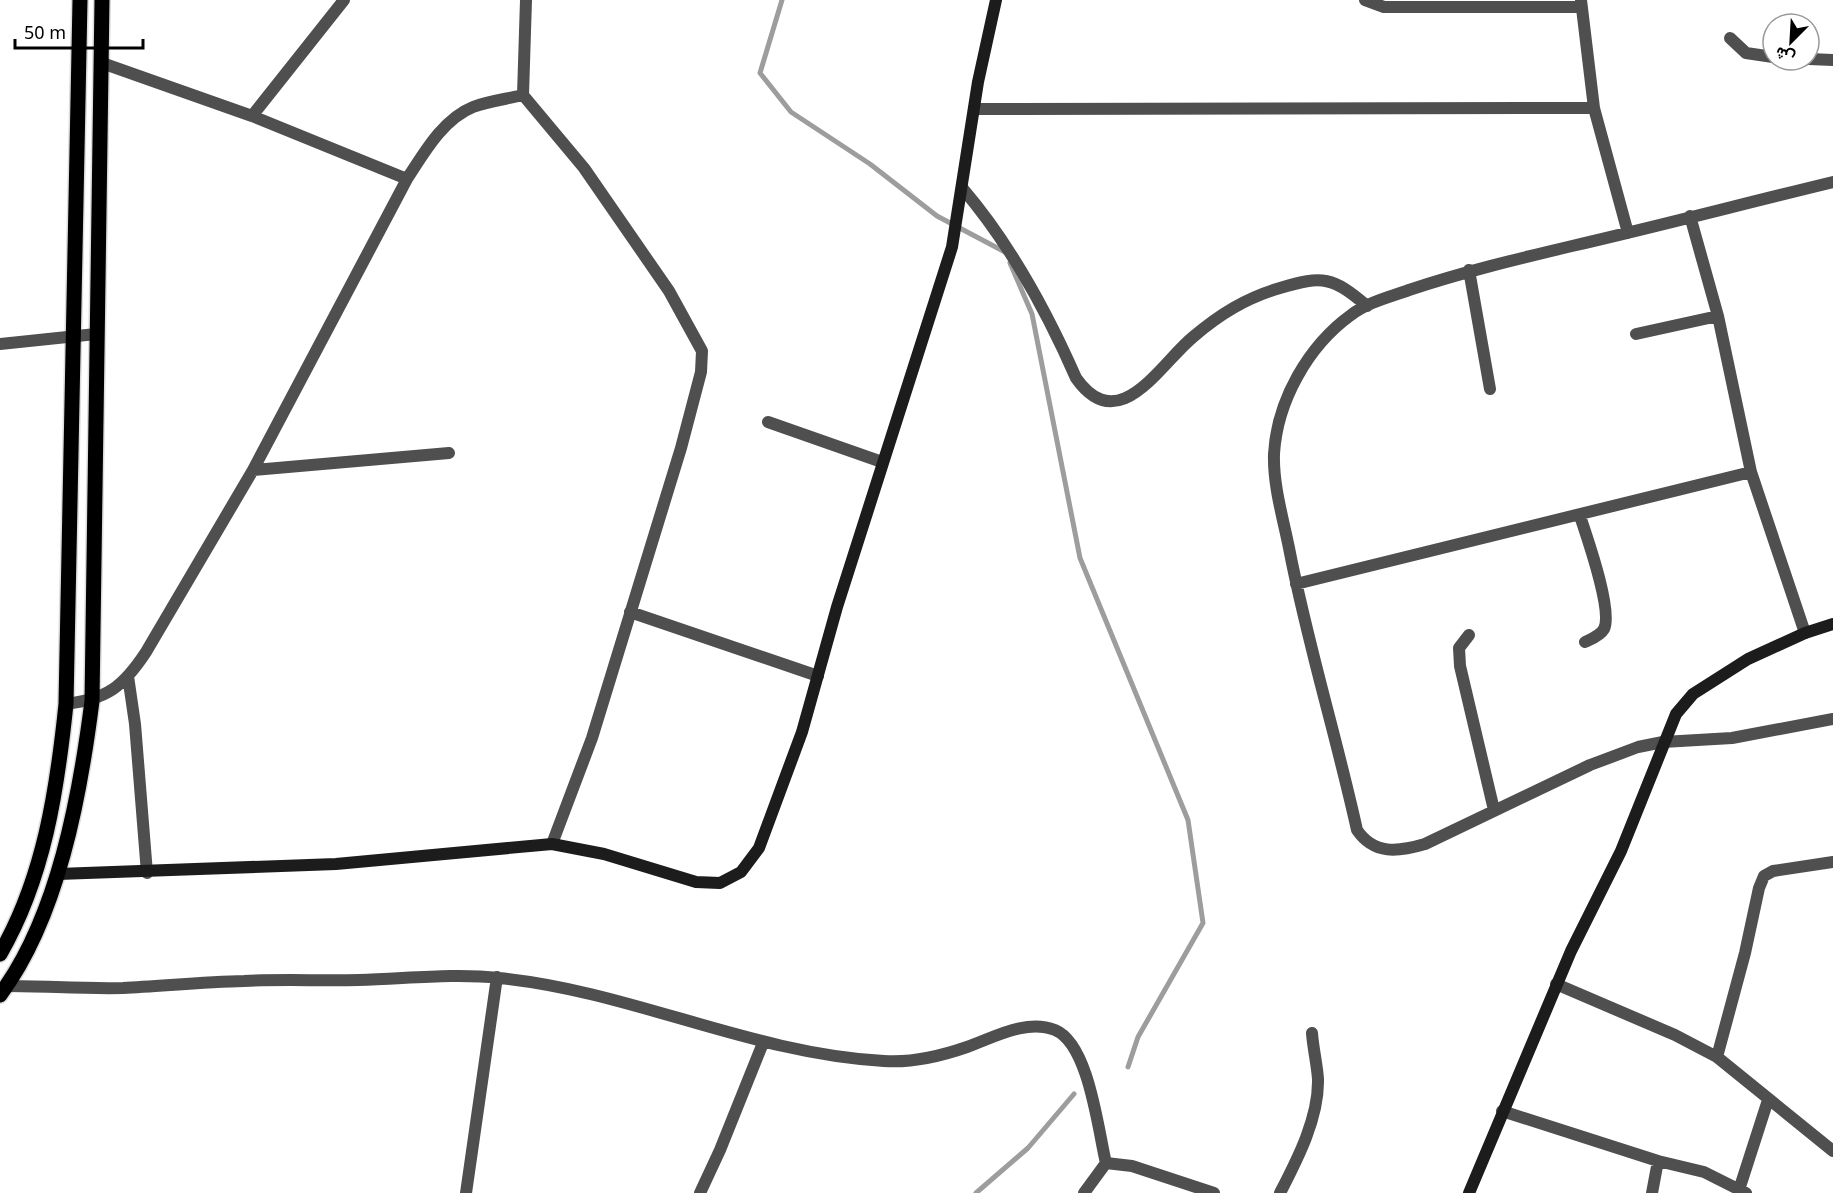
<svg xmlns="http://www.w3.org/2000/svg" width="1833" height="1193" font-family="'Noto Sans',Vazirmatn,sans-serif">
<rect width="100%" height="100%" fill="#fff"/>
<g fill="none" stroke-linecap="round" stroke-linejoin="round">
<path stroke="#9d9d9d" stroke-width="5" d="M782 0 760 73 791 112 870 164 937 216 1005 252
M1010 263 1032 314 1080 558 1188 820 1203 923 1138 1037 1128 1067
M976 1193 1028 1148 1074 1094"/>
<defs>
<path id="primary" d="M0 954C44 878 57 791 66 704L80 0
M0 995C58 917 80 796 92 701L102 0"/>
</defs>
<use href="#primary" stroke="#dbdbdb" stroke-width="18"/>
<path stroke="#4f4f4f" stroke-width="12" d="M526 0 523 95 584 168 669 291 702 351 701 372 681 448 592 738 552 844
M1365 0 1384 7H1581
M1581 0 1594 108 1628 233
M1730 38 1746 53 1773 57
M1809 59 1833 60
M102 63 252 116 407 179
M974 109 1594 108
M252 116 344 0
M1833 182C1746 203 1659 226 1572 246 1517 259 1463 272 1409 290 1390 297 1368 302 1351 315 1308 346 1277 401 1274 454 1273 485 1283 518 1289 548 1307 642 1336 735 1357 830 1374 855 1398 852 1425 844L1590 765 1638 747 1663 742 1732 738 1833 719
M963 189C1010 244 1047 312 1076 378 1119 439 1160 364 1193 337 1220 314 1246 298 1280 288 1323 275 1333 277 1367 306
M1690 216 1718 316 1751 472 1805 633
M1469 270 1490 389
M1636 334 1718 316
M0 344 96 334
M768 422 882 462
M253 470 449 453
M1580 516C1587 537 1613 611 1604 629 1600 636 1591 639 1585 642
M1296 584 1751 472
M630 612 818 676
M1469 635 1459 648 1460 666 1494 810
M128 676 135 724 147 873
M66 704C107 699 123 687 146 652L253 470 407 179C424 153 443 119 473 107 489 101 507 99 523 95
M1556 984 1675 1035 1717 1057 1833 1151
M7 986C45 986 84 989 123 988 163 986 203 982 244 981 282 979 321 981 359 980 405 979 453 973 499 978 631 991 752 1054 884 1061 912 1063 941 1056 967 1047 995 1037 1026 1019 1055 1030 1089 1044 1098 1130 1106 1163L1084 1193
M1717 1057 1745 953 1759 888 1764 876 1773 871 1833 862
M1502 1111 1658 1161 1704 1172 1746 1193
M1106 1163 1132 1166 1214 1193
M466 1193 497 977
M700 1193 720 1150 763 1043
M1280 1193C1297 1160 1319 1118 1318 1079 1317 1064 1313 1048 1312 1033
M1652 1193 1658 1161
M1738 1193 1768 1100"/>
<path stroke="#1c1c1c" stroke-width="12" d="M58 874 336 864 552 844 604 854 696 882 720 883 741 872 759 848 802 732 837 607 952 247 978 82 996 0
M1469 1193 1571 951 1621 851 1676 714 1693 694 1748 659 1805 633 1833 624"/>
<use href="#primary" stroke="#000" stroke-width="15"/>
</g>
<g transform="translate(1791 42) rotate(204)"><circle r="28" fill="#ffffff" stroke="#999999" stroke-width="1.5"/>
<path d="M0-4.5L10 22L0 15L-10 22Z" fill="#000000"/>
<text y="-9" font-size="16" font-weight="bold" text-anchor="middle" fill="#000000">ش</text>
</g>
<path d="M15 39v9h128v-9" fill="none" stroke="#000000" stroke-width="3"/>
<text x="24" y="39" font-size="18" fill="#000000" stroke="#ffffff" stroke-width="4.5" paint-order="stroke">50 m</text>
</svg>
